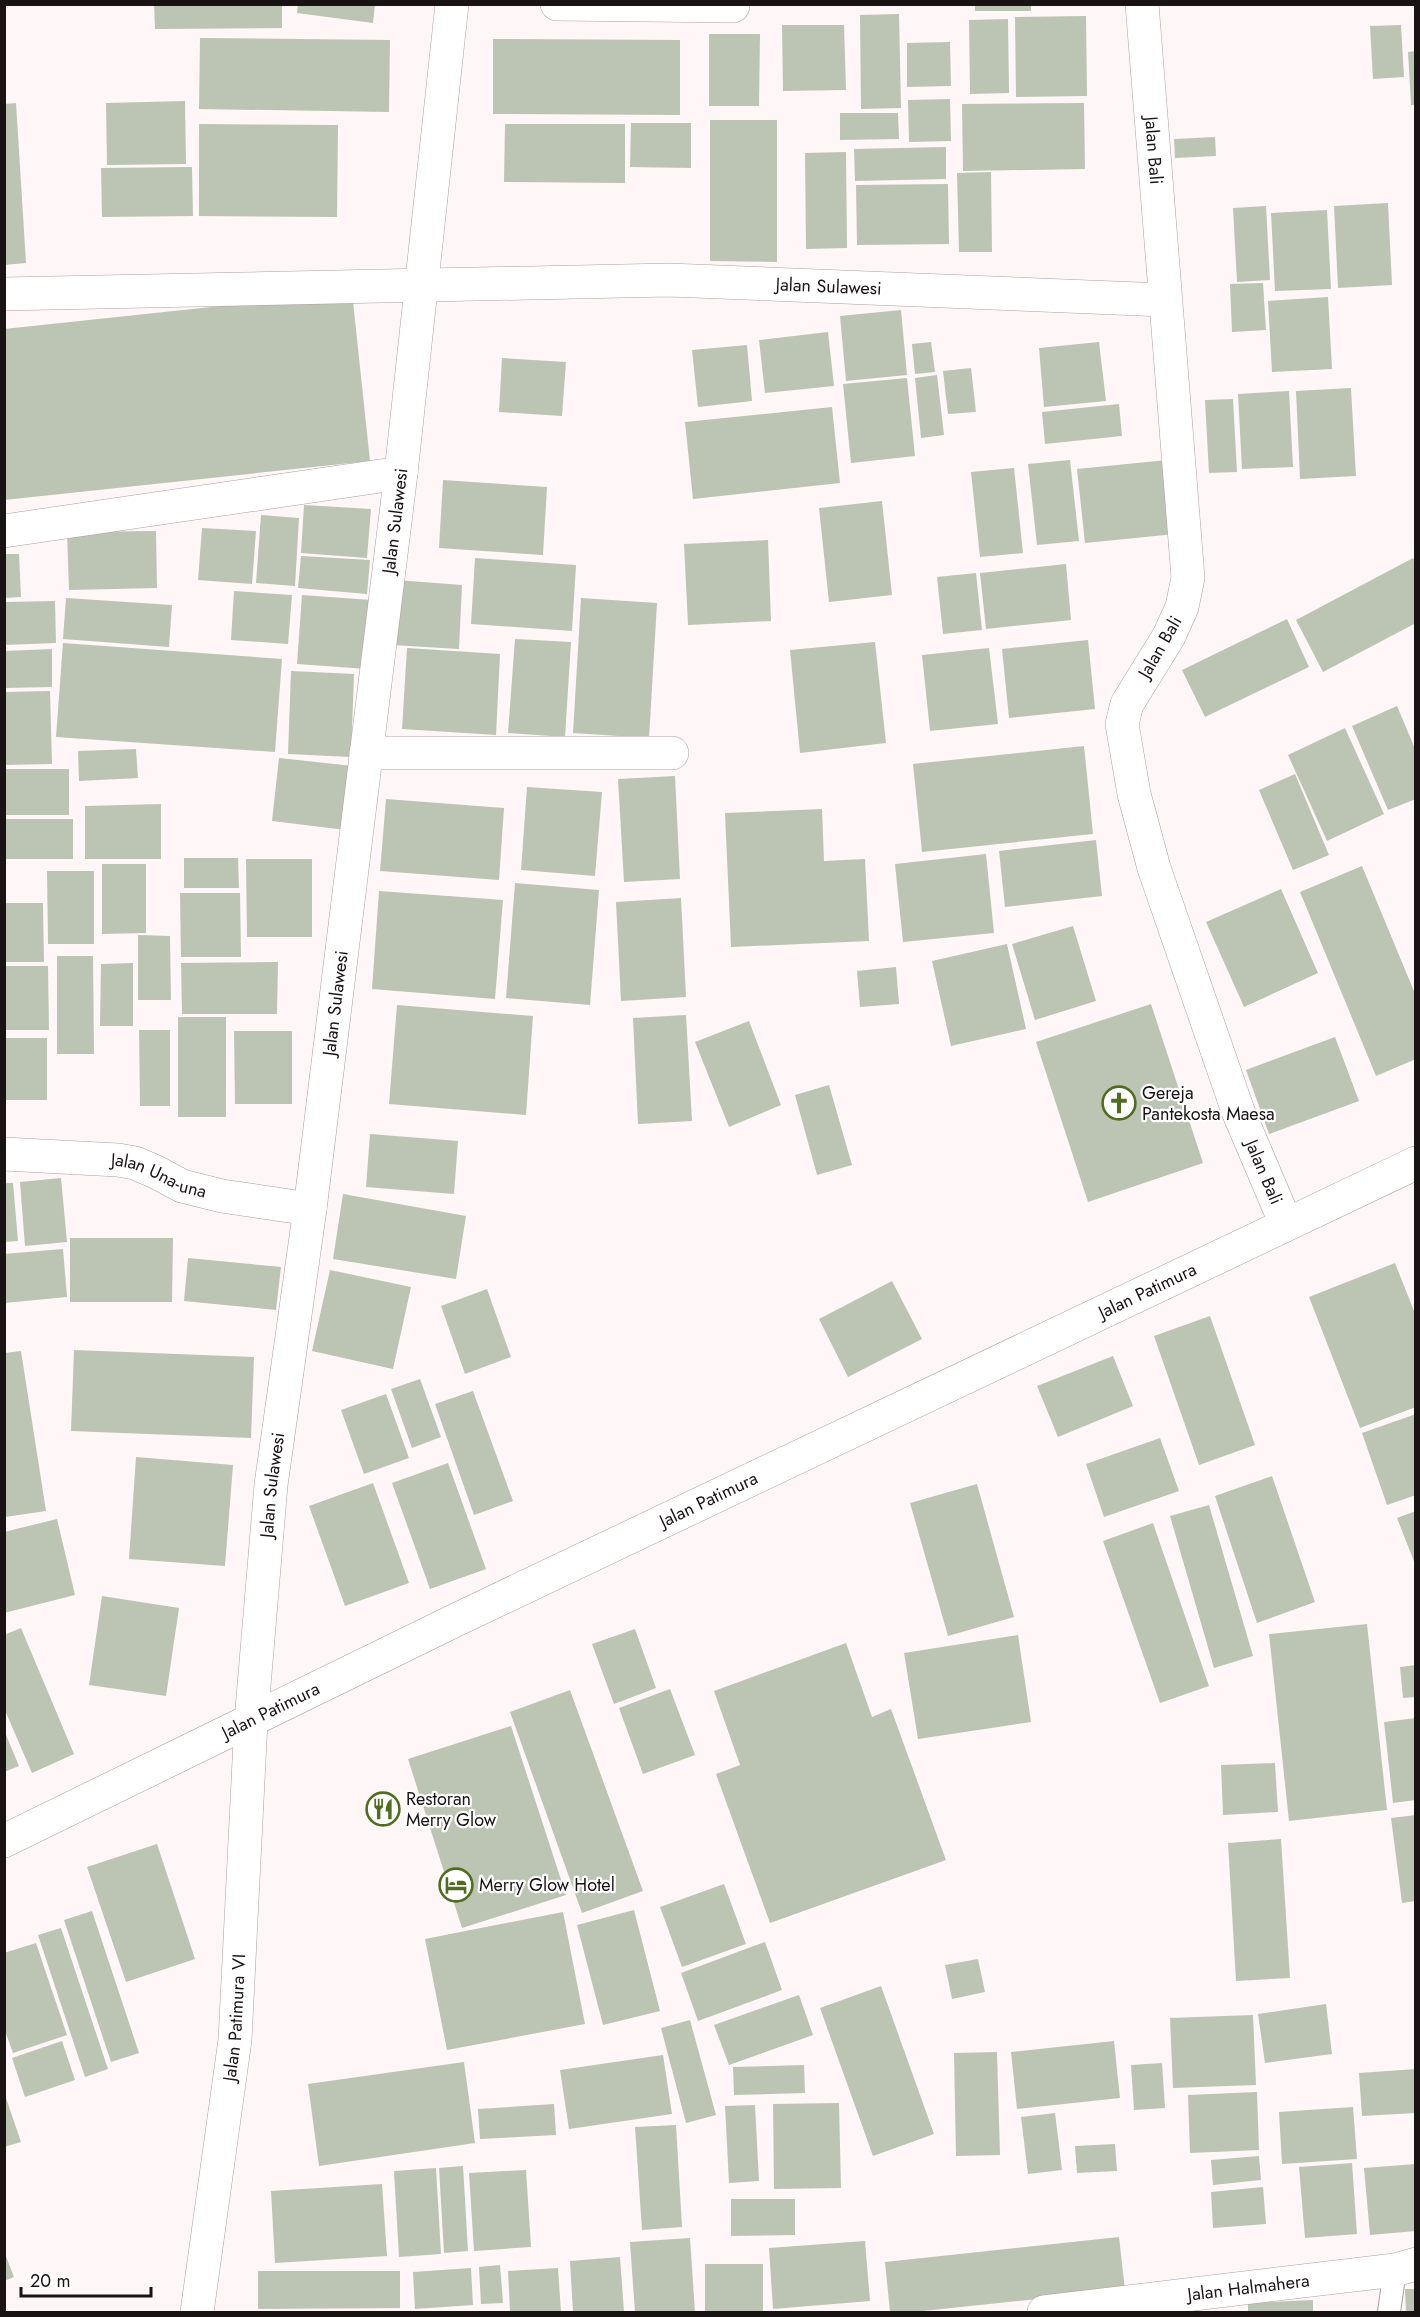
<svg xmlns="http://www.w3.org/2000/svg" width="1420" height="2317" font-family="Jost,sans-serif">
<rect width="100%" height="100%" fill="#fff6f7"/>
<path fill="#bcc4b4" d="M154 4H282V28L155 29Z
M298 4H375L373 23 297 13Z
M975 4H1031V11H975Z
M899 14 901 108 861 109 860 15Z
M1086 16 1087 96 1016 97 1015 17Z
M1008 19 1009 93 970 94 969 20Z
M782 25H844L846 90 783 91Z
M1401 25 1404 77 1373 79 1370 26Z
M709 34H760L759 106H709Z
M200 38 390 40 389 112 199 109Z
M493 39 680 40V115L493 114Z
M950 42 951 86 907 87V43Z
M1416 51V105H1411L1408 52Z
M950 99 951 141 909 142 908 100Z
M185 101 186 164 107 165 106 103Z
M16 103 26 263 4 265V104Z
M1084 103 1085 169 963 171 962 104Z
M840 113H898L899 139 840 140Z
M710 120H777V262L710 261Z
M631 123H691V168L630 167Z
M199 124 338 125 337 217 199 216Z
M505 124H625V183L504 182Z
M1215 137 1216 156 1175 158 1174 139Z
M946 147V179L855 181 854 149Z
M846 152 847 248 806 249 805 153Z
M192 167 193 216 102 217 101 168Z
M991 172 992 252H959L957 173Z
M948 184 949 244 857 245 856 185Z
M1388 203 1392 285 1338 288 1334 206Z
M1266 206 1270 280 1237 282 1233 208Z
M1327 210 1331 289 1275 291 1271 213Z
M1263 283 1266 330 1232 332 1230 284Z
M352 292 370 461 4 500V329Z
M1328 297 1332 369 1272 372 1268 301Z
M901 310 907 375 846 381 840 316Z
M828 332 834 386 765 393 759 340Z
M931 342 935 372 915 374 912 344Z
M1099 342 1106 401 1044 407 1039 348Z
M747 345 752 401 698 407 692 350Z
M502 358 566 362 562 416 499 412Z
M971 368 976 412 948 414 943 371Z
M937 375 944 435 921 438 915 378Z
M907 378 915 456 851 463 843 384Z
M1351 388 1356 476 1300 479 1296 391Z
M1289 391 1293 467 1242 469 1238 394Z
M1233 399 1237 472 1209 473 1205 400Z
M1119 404 1122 436 1045 444 1042 412Z
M832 407 840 483 693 499 685 422Z
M1070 460 1079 541 1037 545 1028 464Z
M1167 460 1175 534 1085 543 1077 469Z
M1014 468 1023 553 980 557 971 472Z
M443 480 547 487 543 555 439 548Z
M882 501 892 595 829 602 819 508Z
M304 505 371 509 367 558 301 553Z
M261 515 299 518 295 586 256 583Z
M202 528 256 531 252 584 198 580Z
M156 531 157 588 69 590 67 532Z
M768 540 771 621 688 625 684 544Z
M4 554H19L21 597 4 598Z
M301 556 370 560 367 594 298 588Z
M475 558 576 565 572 631 471 624Z
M1413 558 1416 563V623L1323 672 1296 620Z
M1066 564 1071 620 986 629 980 573Z
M976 573 982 630 943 634 937 577Z
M396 580 462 585 459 649 392 645Z
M234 591 292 595 288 644 231 640Z
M302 595 371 600 367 669 297 664Z
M66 598 172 605 169 647 63 639Z
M581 598 657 603 649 738 573 733Z
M55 601 56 643 4 645V602Z
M1287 619 1309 667 1205 717 1182 670Z
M515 639 571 642 565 737 508 733Z
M1088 640 1095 709 1009 718 1002 649Z
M875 642 886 743 800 753 790 650Z
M63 643 282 659 275 752 56 737Z
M407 648 500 654 496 735 402 729Z
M989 648 998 724 930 731 922 655Z
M52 649V687L4 688V651Z
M291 671 354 674 351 757 288 754Z
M50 691 52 764 4 765V692Z
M1397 706 1416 751V799L1388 810 1352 726Z
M1345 728 1384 814 1327 841 1288 755Z
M1084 746 1093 834 922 852 913 764Z
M136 749 138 778 79 781 78 751Z
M279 758 353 766 346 830 272 821Z
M4 769H69V815H4Z
M1295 774 1329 855 1293 870 1259 790Z
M675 776 680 879 624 882 618 779Z
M527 787 602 792 595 876 521 870Z
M386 799 504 808 499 880 380 871Z
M161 804V859H85V806Z
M822 809 824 861 865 859 869 941 731 947 725 813Z
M4 819H73V859H4Z
M1096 840 1102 896 1005 907 999 851Z
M986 854 994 933 903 942 895 864Z
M184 858H238L239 888H184Z
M246 859H312V937H247Z
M102 864H146V933L102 934Z
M1362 866 1416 996V1059L1376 1076 1300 892Z
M47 871H94V944H48Z
M515 883 599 890 590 1005 506 998Z
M1281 889 1318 973 1244 1007 1206 922Z
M379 891 503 900 495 999 372 989Z
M180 893H240L241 957H181Z
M681 898 686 997 621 1001 616 902Z
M4 903H43L44 962H4Z
M1073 926 1096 1001 1035 1020 1012 944Z
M138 935 170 936 171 1000H138Z
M1007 944 1026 1029 951 1046 932 961Z
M57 956H93L94 1054H57Z
M278 962 277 1014H182L181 963Z
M133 963V1026H100L101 964Z
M4 966H48L49 1030H4Z
M896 967 899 1004 860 1007 857 971Z
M1151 1004 1203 1163 1088 1202 1036 1042Z
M397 1005 533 1016 526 1115 389 1104Z
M686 1015 692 1121 638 1124 633 1018Z
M178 1017H226V1117H178Z
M749 1021 781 1105 729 1127 695 1042Z
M139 1030H170V1106H140Z
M234 1031H292V1104H235Z
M1335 1037 1359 1101 1269 1134 1246 1070Z
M4 1038H47V1100H4Z
M829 1085 852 1165 817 1175 795 1095Z
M370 1134 458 1141 454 1194 366 1187Z
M61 1178 67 1242 25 1246 20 1182Z
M4 1183H13L18 1241 4 1242Z
M343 1194 466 1216 456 1279 333 1259Z
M70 1238H173L172 1302H70Z
M63 1249 67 1297 4 1303V1254Z
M188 1258 281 1267 276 1310 184 1301Z
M1395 1263 1416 1316V1407L1360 1428 1309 1297Z
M330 1270 411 1287 393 1369 312 1351Z
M892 1281 922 1339 848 1377 819 1319Z
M487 1289 511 1357 465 1374 441 1306Z
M1210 1316 1255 1445 1199 1465 1154 1336Z
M74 1350 254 1357 251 1438 71 1431Z
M21 1351 46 1511 5 1517V1353Z
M1113 1356 1133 1406 1058 1437 1037 1386Z
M420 1379 441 1437 412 1448 391 1389Z
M473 1391 513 1501 474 1515 435 1404Z
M386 1394 409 1458 364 1474 341 1410Z
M1416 1414V1495L1387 1505 1362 1433Z
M1160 1438 1179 1491 1104 1517 1086 1464Z
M136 1457 233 1465 225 1566 129 1559Z
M448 1463 486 1569 430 1589 392 1483Z
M1272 1476 1315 1602 1257 1623 1215 1496Z
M373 1483 409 1583 345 1606 309 1506Z
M977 1484 1014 1617 948 1636 910 1503Z
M1209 1505 1253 1656 1214 1668 1170 1516Z
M1416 1511V1564H1415L1397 1518Z
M57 1519 75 1595 4 1613V1532Z
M1153 1523 1209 1686 1160 1703 1103 1541Z
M102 1596 179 1608 166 1696 89 1685Z
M1367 1624 1387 1810 1289 1821 1269 1634Z
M21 1628 74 1754 32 1773 4 1708V1635Z
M635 1629 656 1688 614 1704 592 1644Z
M1018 1635 1031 1722 918 1739 904 1653Z
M846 1643 872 1717 891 1709 946 1860 770 1923 716 1774 740 1765 714 1691Z
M1416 1665V1697L1403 1698 1400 1667Z
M670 1689 695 1755 643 1774 619 1708Z
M570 1690 643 1891 582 1913 510 1712Z
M1416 1718V1800L1393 1803 1384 1722Z
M511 1726 566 1895 462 1928 408 1759Z
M4 1730 19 1766 4 1772Z
M1275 1763 1278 1812 1223 1815 1221 1765Z
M1416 1815V1901L1402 1903 1391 1818Z
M1281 1839 1290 1978 1236 1981 1228 1843Z
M157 1844 195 1959 126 1982 87 1867Z
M724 1884 746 1944 682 1967 660 1907Z
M634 1910 660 2011 603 2025 577 1925Z
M92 1911 139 2053 111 2062 64 1920Z
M563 1912 585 2024 447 2050 425 1939Z
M61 1928 108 2069 85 2077 38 1935Z
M765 1942 782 1990 698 2021 681 1973Z
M36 1943 67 2035 13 2053 4 2028V1953Z
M978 1959 985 1992 952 1999 945 1965Z
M881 1986 934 2134 873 2156 820 2008Z
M799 1995 813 2035 729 2065 714 2025Z
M1326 2004 1332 2054 1265 2063 1258 2014Z
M1253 2015 1256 2085 1173 2088 1170 2018Z
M690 2020 716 2115 686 2123 661 2028Z
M62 2041 75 2080 25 2097 12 2058Z
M1114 2041 1120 2098 1017 2109 1011 2052Z
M997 2052 1000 2155 956 2156 954 2053Z
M663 2055 672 2114 569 2129 560 2070Z
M464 2062 475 2143 319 2166 308 2084Z
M1162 2063 1165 2108 1134 2110 1131 2065Z
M804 2065 805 2093 734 2095 733 2067Z
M1416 2069V2113L1362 2116 1359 2073Z
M4 2092 21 2142 4 2147Z
M1257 2092 1259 2150 1190 2153 1188 2095Z
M839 2103 841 2188 774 2189 773 2104Z
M554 2104 556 2135 480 2139 478 2109Z
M755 2105 759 2181 729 2183 725 2106Z
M1353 2107 1357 2159 1282 2164 1279 2112Z
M1055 2113 1062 2170 1028 2174 1021 2117Z
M676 2125 682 2227 642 2230 635 2127Z
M1115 2144 1117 2171 1077 2173 1075 2146Z
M1259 2156 1261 2180 1213 2185 1211 2160Z
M1352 2163 1357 2234 1305 2238 1299 2167Z
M1416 2164V2231L1370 2235 1364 2168Z
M463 2166 468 2251 444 2253 439 2168Z
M436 2168 441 2254 399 2257 394 2171Z
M526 2170 531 2247 474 2251 469 2173Z
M382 2184 387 2256 275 2263 271 2191Z
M1263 2187 1266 2224 1213 2228 1211 2192Z
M731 2199H795V2235L731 2236Z
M1119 2237 1125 2290 913 2312H890L885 2262Z
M690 2238 695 2312H635L630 2242Z
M865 2241 870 2301 773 2309 769 2248Z
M4 2251 14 2277 4 2281Z
M620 2257 624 2312H573L570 2261Z
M705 2264H763V2312H705Z
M500 2265 503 2303 481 2304 479 2267Z
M471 2268 473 2305 415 2309 413 2272Z
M558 2268 561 2312H510L508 2271Z
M258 2271H400V2308L258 2309Z
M1405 2289H1416V2312H1406Z
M1313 2300V2312H1248V2303Z"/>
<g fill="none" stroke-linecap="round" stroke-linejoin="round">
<defs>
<path id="lane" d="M1389 2312 1395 2270"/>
<g id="street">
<path d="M557 4 733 6"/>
<path id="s1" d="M1142 4 1188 578 1182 607 1169 636 1127 704 1122 724 1134 794 1154 868 1238 1111 1286 1224"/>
<path id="s2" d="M4 294 669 280 1164 300"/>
<path d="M4 531 401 473"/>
<path d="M366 753H672"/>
<path id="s3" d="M4 1154 118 1160 135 1163 156 1172 182 1186 222 1196 310 1209"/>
<path id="s4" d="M197 2312 235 2040 251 1721 271 1485 310 1209 401 473 452 4"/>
<path id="s5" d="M1044 2312 1395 2270 1416 2264"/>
</g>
<g id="secondary">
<path id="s6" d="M4 1841 462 1617 1416 1163"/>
</g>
</defs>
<use href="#lane" stroke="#b19da0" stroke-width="24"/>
<use href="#street" stroke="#b19da0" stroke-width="34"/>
<use href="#secondary" stroke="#b19da0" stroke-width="34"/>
<use href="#lane" stroke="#fff" stroke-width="22"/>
<use href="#street" stroke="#fff" stroke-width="33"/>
<use href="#secondary" stroke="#fff" stroke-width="33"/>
</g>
<defs>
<symbol id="church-ring" viewBox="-11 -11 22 22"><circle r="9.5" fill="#fff" stroke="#506c20" stroke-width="1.5"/><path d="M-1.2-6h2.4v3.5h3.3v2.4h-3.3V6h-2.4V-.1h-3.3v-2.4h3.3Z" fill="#506c20"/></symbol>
<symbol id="restaurant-ring" viewBox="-11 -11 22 22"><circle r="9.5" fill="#fff" stroke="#506c20" stroke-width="1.5"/><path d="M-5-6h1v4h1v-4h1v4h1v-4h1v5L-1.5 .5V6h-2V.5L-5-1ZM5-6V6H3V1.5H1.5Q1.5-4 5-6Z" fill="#506c20"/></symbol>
<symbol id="hotel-ring" viewBox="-11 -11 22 22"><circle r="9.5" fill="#fff" stroke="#506c20" stroke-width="1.5"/><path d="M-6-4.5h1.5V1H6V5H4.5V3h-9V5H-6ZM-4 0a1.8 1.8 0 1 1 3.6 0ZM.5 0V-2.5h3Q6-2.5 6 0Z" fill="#506c20"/></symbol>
</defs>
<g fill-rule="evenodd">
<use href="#church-ring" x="1100" y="1084" width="38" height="38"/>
<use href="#restaurant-ring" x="364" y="1790" width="38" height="38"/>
<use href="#hotel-ring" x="437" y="1866" width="38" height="38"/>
</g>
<g text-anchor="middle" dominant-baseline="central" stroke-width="4.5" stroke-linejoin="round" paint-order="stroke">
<g font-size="18" fill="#1a1314" stroke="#fff">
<text stroke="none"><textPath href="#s1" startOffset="147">Jalan Bali</textPath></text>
<text stroke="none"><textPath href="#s2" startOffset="825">Jalan Sulawesi</textPath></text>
<text stroke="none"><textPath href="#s4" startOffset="1803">Jalan Sulawesi</textPath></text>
<text transform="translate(1160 647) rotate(-60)">Jalan Bali</text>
<text stroke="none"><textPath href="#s4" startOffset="1317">Jalan Sulawesi</textPath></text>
<text stroke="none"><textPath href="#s1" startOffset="1209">Jalan Bali</textPath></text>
<text stroke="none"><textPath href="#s3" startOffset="158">Jalan Una-una</textPath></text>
<text stroke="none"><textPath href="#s6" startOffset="1269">Jalan Patimura</textPath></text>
<text stroke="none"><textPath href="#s4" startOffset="831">Jalan Sulawesi</textPath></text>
<text stroke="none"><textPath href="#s6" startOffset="783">Jalan Patimura</textPath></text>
<text stroke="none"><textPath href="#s6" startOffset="297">Jalan Patimura</textPath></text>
<text stroke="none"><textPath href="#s4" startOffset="297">Jalan Patimura VI</textPath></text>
<text stroke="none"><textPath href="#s5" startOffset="206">Jalan Halmahera</textPath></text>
</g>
<g font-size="18" fill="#1a1314" stroke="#fff" text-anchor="start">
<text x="1142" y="1093">Gereja<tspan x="1142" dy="21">Pantekosta Maesa</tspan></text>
<text x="406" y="1799">Restoran<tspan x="406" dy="21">Merry Glow</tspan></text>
<text x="479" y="1885">Merry Glow Hotel</text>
</g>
</g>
<rect width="1420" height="2317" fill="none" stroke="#1a1314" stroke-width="12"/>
<path d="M21 2287v9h130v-9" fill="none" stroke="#1a1314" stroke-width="3"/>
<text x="30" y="2287" font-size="18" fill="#1a1314" stroke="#ffffff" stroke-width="4.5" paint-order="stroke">20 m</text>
</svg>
